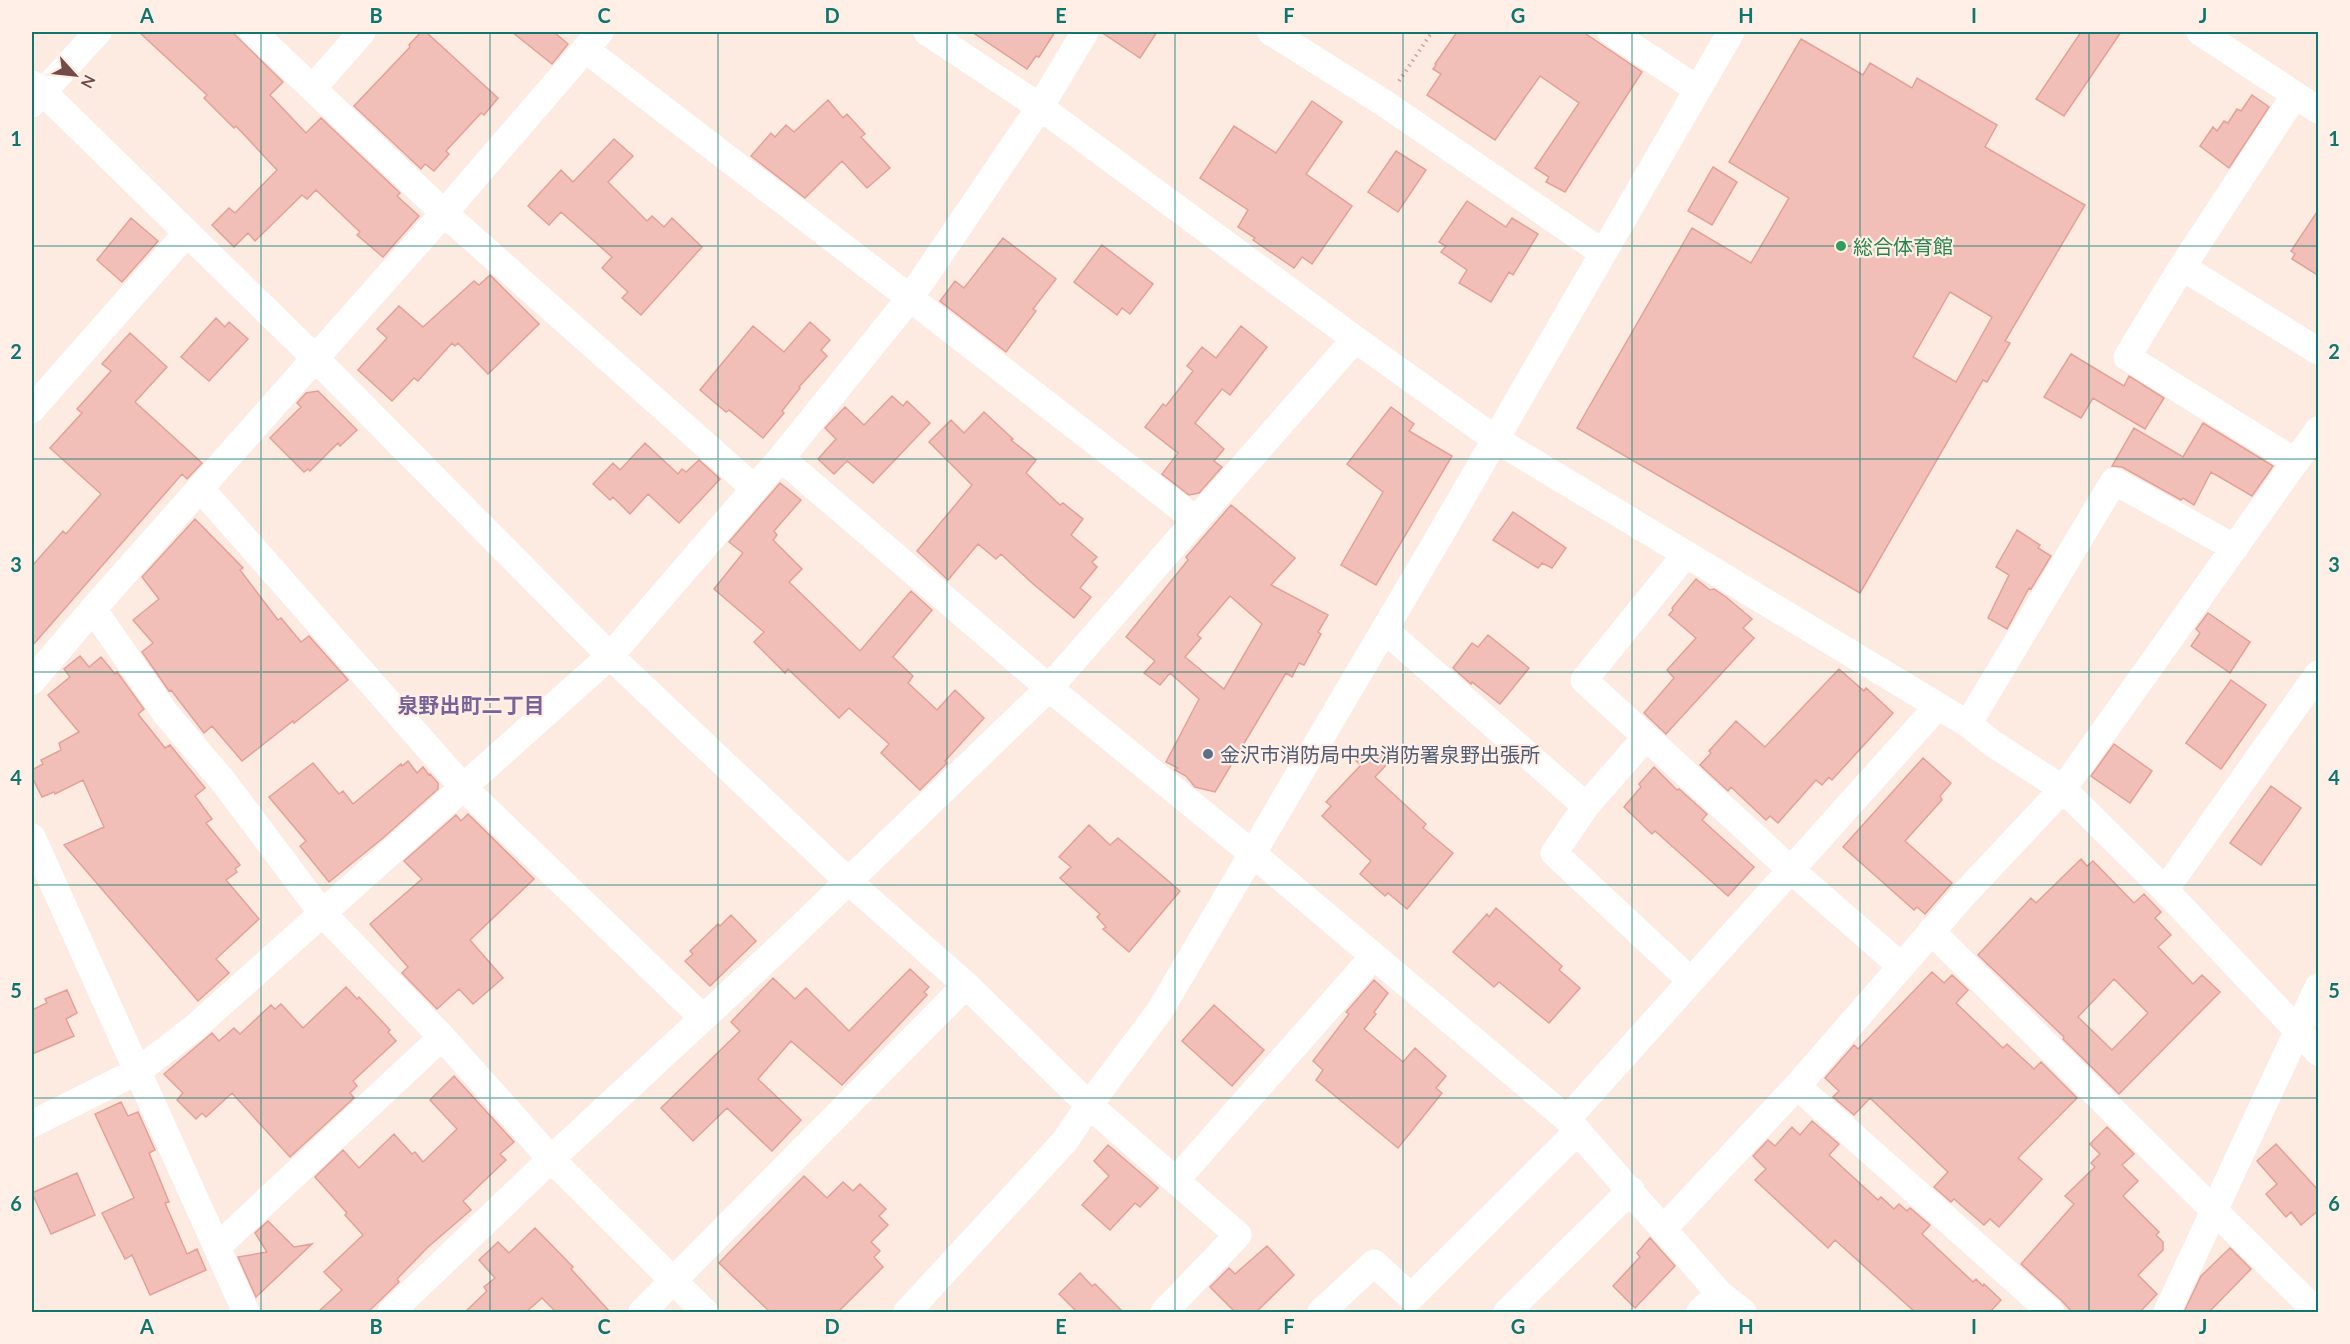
<svg xmlns="http://www.w3.org/2000/svg" width="2350" height="1344" font-family="Lato,'Noto Sans JP',sans-serif">
<rect width="100%" height="100%" fill="#fdeae1"/>
<path fill="#f2bfb8" stroke="#e5a098" stroke-width="1.5" fill-rule="evenodd" d="M139 32H232L283 82 270 95 306 133 321 118 400 193 397 196 419 216 383 257 357 235 360 232 316 190 307 199 302 195 255 241 248 233 234 247 212 225 229 208 235 213 277 170 236 126 234 128 204 98 207 95Z
M421 32H426L498 98 484 115 481 113 446 151 449 154 434 171 425 164 421 169 354 106 410 47 409 45Z
M512 32H554L568 44 552 64Z
M972 32H1055L1039 57 1036 56 1027 69Z
M1101 32H1157L1140 58Z
M1457 32H1583L1642 72 1565 192 1546 182 1549 177 1535 168 1579 103 1540 76 1495 140 1427 95 1441 74 1433 69 1436 65 1435 64Z
M2081 32H2121L2064 116 2036 99Z
M1801 39 1863 75 1870 63 1912 88 1917 78 1997 125 1985 147 2085 205 2005 341 2010 343 1987 382 1983 380 1860 593 1577 428 1692 228 1751 263 1789 198 1729 162ZM1950 292 1992 317 1956 382 1913 357Z
M2252 95 2269 107 2229 168 2200 146 2213 127 2217 131 2224 121 2228 123 2237 109 2241 111Z
M828 100 843 118 847 114 865 134 861 137 890 168 867 188 842 161 805 198 751 156 771 133 775 137 786 125 794 132Z
M1312 101 1342 122 1306 174 1352 206 1312 264 1302 257 1294 268 1253 240 1255 238 1238 227 1248 210 1200 178 1234 126 1276 153Z
M614 139 633 156 608 182 647 221 652 216 664 227 672 218 702 247 641 315 622 298 628 292 602 268 612 257 561 212 549 225 528 206 561 170 573 182Z
M1396 151 1426 170 1398 212 1368 192Z
M1713 167 1737 182 1712 225 1688 211Z
M1467 201 1506 227 1512 218 1538 234 1513 275 1509 272 1491 302 1459 283 1467 270 1441 252 1446 246 1439 242Z
M2319 209V276L2292 259 2295 254 2291 251Z
M131 218 158 241 122 282 97 260Z
M1003 238 1056 279 1033 309 1036 311 1006 352 940 301 955 281 964 288Z
M1102 245 1153 284 1130 314 1122 308 1117 315 1074 282Z
M490 275 539 324 488 374 458 343 455 346 452 343 418 381 414 378 392 401 358 370 387 338 377 329 399 306 423 327 474 281 479 285Z
M216 318 225 327 229 322 248 339 209 381 181 357Z
M810 322 830 340 821 350 827 356 799 387 800 388 782 411 784 413 763 438 729 410 726 412 700 390 753 326 784 352Z
M1241 326 1267 347 1230 395 1222 389 1195 423 1224 449 1214 461 1222 467 1199 493 1189 495 1162 474 1178 453 1145 427 1163 404 1166 406 1193 371 1187 366 1202 347 1216 358Z
M130 333 167 367 135 402 202 463 187 479 182 474 32 646V566L63 531 66 534 101 494 50 448 82 413 77 409 111 371 102 364Z
M2071 354 2124 386 2129 376 2164 398 2145 429 2093 398 2081 418 2044 397Z
M318 391 357 430 340 446 338 443 310 471 308 469 304 472 270 438 301 407 297 403 306 393Z
M892 396 903 406 907 401 930 423 873 483 847 461 834 474 818 459 836 439 825 428 845 407 864 425Z
M1391 407 1414 424 1409 431 1452 456 1376 585 1341 565 1383 492 1347 464Z
M984 412 1013 439 1011 440 1036 460 1026 473 1060 505 1063 503 1083 519 1071 535 1097 557 1092 562 1097 567 1080 588 1091 597 1074 618 1032 583 1001 554 996 559 978 544 948 580 917 551 972 485 929 442 951 420 964 433Z
M2203 423 2273 466 2252 496 2211 472 2194 505 2183 498 2181 500 2122 467 2112 466 2134 428 2183 457Z
M645 443 678 474 682 469 686 472 699 460 720 479 679 523 648 494 630 514 613 497 610 500 593 484 613 463 620 470Z
M780 483 801 500 774 531 777 535 773 540 802 569 789 582 860 651 911 591 932 610 893 657 913 676 908 683 937 710 955 690 984 718 945 761 947 763 920 790 881 753 889 744 849 708 839 718 788 669 785 673 754 642 764 632 714 589 743 553 729 542Z
M1231 505 1295 558 1271 585 1328 615 1318 632 1321 634 1304 665 1299 663 1292 677 1286 673 1215 792 1195 787 1186 776 1175 770 1178 768 1166 762 1199 699 1170 673 1160 685 1144 673 1155 661 1126 637 1188 560 1186 557ZM1230 596 1262 624 1224 689 1185 657 1201 638 1197 635Z
M1513 512 1566 548 1552 568 1542 563 1538 568 1493 540Z
M195 519 243 568 240 570 278 620 281 618 301 642 309 636 348 680 294 723 293 721 242 761 212 726 204 733 171 690 169 691 142 652 153 643 133 620 159 599 142 577Z
M2017 530 2040 545 2038 548 2051 556 2031 589 2029 588 2007 629 1988 618 2009 575 1996 567Z
M1696 579 1710 590 1714 589 1726 597 1752 619 1743 628 1754 638 1666 734 1644 713 1674 678 1667 670 1696 638 1669 615 1673 610 1672 608Z
M2208 613 2250 642 2230 673 2191 646 2200 633 2196 629Z
M1488 635 1529 668 1500 704 1472 682 1471 684 1453 668 1472 643 1478 647Z
M80 656 89 667 101 657 115 674 117 672 144 709 138 714 165 748 170 745 205 788 195 796 212 819 206 823 240 865 235 869 237 872 226 880 259 919 216 959 229 973 198 1001 64 845 104 827 83 780 55 794 54 792 42 797 32 777V770L43 764 41 760 61 750 59 743 79 732 48 695 70 677 64 669Z
M1839 669 1864 691 1866 688 1893 713 1832 780 1829 777 1822 785 1816 780 1778 823 1770 816 1766 820 1731 787 1728 791 1700 765 1711 753 1709 751 1736 721 1765 747Z
M2231 680 2266 705 2221 769 2186 743Z
M2114 744 2152 771 2130 803 2091 776Z
M1372 746 1389 762 1375 777 1426 824 1423 828 1453 853 1407 909 1388 893 1385 896 1360 874 1371 861 1322 816 1331 806 1326 802 1361 765 1356 761Z
M1923 758 1951 783 1940 796 1942 800 1905 841 1952 883 1925 914 1917 907 1914 910 1843 847Z
M408 761 417 773 423 767 429 775 430 774 438 783V789L383 838 329 882 300 846 306 841 269 797 313 763 339 794 343 791 353 804 401 764 402 766Z
M1654 767 1677 790 1679 789 1707 814 1702 820 1754 867 1728 896 1655 831 1652 834 1624 807 1641 787 1639 784Z
M2271 786 2301 808 2261 865 2230 843Z
M468 814 534 879 470 940 503 978 473 1004 459 989 437 1009 402 973 408 967 370 924 422 879 404 861 456 815 461 821Z
M1089 825 1110 845 1118 838 1180 891 1129 952 1103 929 1106 927 1097 917 1100 914 1060 878 1071 867 1059 857Z
M2081 859 2087 866 2093 861 2134 903 2144 894 2161 912 2155 918 2171 935 2158 947 2193 984 2202 975 2220 992 2119 1094 2063 1039 2064 1037 1978 955 2031 898 2036 903ZM2114 979 2148 1013 2112 1050 2078 1017Z
M1496 908 1562 966 1559 970 1580 988 1549 1023 1499 982 1494 987 1453 952 1487 914 1489 917Z
M731 915 756 941 710 986 685 961 693 954 690 951 718 924 720 926Z
M910 969 929 987 924 992 927 995 842 1085 791 1041 758 1079 801 1120 772 1151 727 1108 693 1141 661 1108 740 1031 731 1022 773 978 795 999 806 988 849 1031Z
M1932 972 1944 983 1952 975 1968 990 1956 1003 2003 1048 2007 1044 2034 1069 2041 1062 2077 1098 2018 1158 2042 1179 1999 1227 1990 1219 1984 1225 1954 1199 1951 1202 1934 1187 1948 1172 1870 1098 1854 1115 1833 1097 1839 1091 1825 1078 1854 1045 1858 1049Z
M1374 980 1388 993 1374 1012 1376 1014 1364 1029 1403 1062 1415 1048 1446 1076 1436 1088 1442 1093 1398 1148 1316 1080 1323 1070 1313 1061 1349 1014 1346 1012Z
M346 987 357 999 359 997 390 1030 388 1032 396 1041 353 1081 357 1086 350 1093 354 1098 290 1157 232 1093 206 1117 202 1113 196 1119 177 1100 183 1093 164 1074 212 1033 219 1041 234 1028 240 1034 271 1005 275 1009 281 1004 303 1028Z
M67 990 77 1013 66 1019 74 1036 32 1054V1010L47 1003 45 999Z
M1214 1005 1264 1050 1232 1086 1182 1041Z
M454 1076 514 1142 500 1154 506 1160 463 1201 471 1210 428 1247 397 1279 399 1282 368 1312H318L342 1290 324 1272 363 1235 345 1215 347 1213 315 1177 343 1150 359 1168 394 1134 412 1154 415 1152 423 1162 457 1129 430 1100Z
M121 1102 128 1116 138 1112 155 1150 149 1153 169 1202 165 1203 187 1254 197 1249 206 1270 150 1295 132 1255 125 1259 102 1213 134 1198 95 1114Z
M1812 1121 1839 1144 1829 1155 1878 1200 1881 1197 1894 1209 1899 1204 1907 1211 1910 1208 1930 1225 1922 1234 1973 1282 1976 1279 1983 1286 1984 1284 2001 1300 1990 1312H1915L1835 1240 1828 1248 1755 1180 1766 1169 1753 1156 1768 1140 1775 1146 1792 1127 1800 1135Z
M2107 1127 2134 1154 2122 1165 2138 1181 2123 1196 2159 1232 2156 1235 2163 1242V1250L2138 1275 2157 1294 2140 1312H2072L2061 1300 2021 1264 2074 1204 2065 1196 2095 1167 2091 1163 2100 1154 2090 1144Z
M2276 1144 2319 1191V1210L2301 1225 2291 1212 2286 1217 2266 1194 2277 1184 2257 1161Z
M1108 1145 1158 1188 1140 1207 1135 1203 1110 1230 1082 1205 1109 1176 1094 1161Z
M77 1173 95 1215 51 1234 32 1193Z
M804 1176 827 1198 843 1182 853 1191 860 1184 886 1209 879 1216 888 1225 871 1242 880 1251 874 1257 883 1267 838 1312H770L719 1263Z
M268 1221 294 1247 312 1244 256 1297 238 1257 267 1252 255 1233Z
M535 1228 573 1267 571 1269 610 1312H556L542 1298 526 1312H465L487 1291 484 1287 495 1278 479 1260 498 1242 509 1253Z
M1650 1238 1675 1266 1635 1308 1613 1286 1640 1257 1637 1253Z
M1267 1246 1294 1275 1256 1312H1235L1210 1287 1229 1268 1235 1274Z
M2230 1248 2251 1269 2209 1312H2184L2201 1276Z
M1080 1273 1092 1286 1095 1284 1123 1312H1077L1059 1294Z"/>
<g fill="none" stroke-linecap="round" stroke-linejoin="round">
<path stroke="#d7a29b" stroke-width="4" stroke-dasharray="1.5 4.5" stroke-linecap="butt" d="M1399 81 1432 32"/>
<path stroke="#fff" stroke-width="27" d="M253 32 444 213 754 488
M927 32 1040 107 1355 339 1495 439 1968 724 1992 743 2063 789 2165 890 2318 1052
M1271 32 1384 103 1603 253
M1611 32 1697 89
M2200 32 2318 110
M32 84 43 92 315 358 610 656 847 880 966 985 1089 1105 1238 1235 1164 1312
M313 88 362 32
M2295 95 2182 267 2318 351
M32 104 98 32
M2182 267 2127 357 2296 462
M32 409 187 233
M781 458 1049 688 1253 854 1567 1119 1719 1293 1743 1312
M200 488 463 787 703 1018
M1196 520 1355 339
M1686 554 1584 680 1791 870 1901 966
M93 609 166 714 223 781 322 913 442 1037 551 1159 705 1312
M1385 630 1586 806 1554 853 1691 981
M32 681 93 609 444 213 600 32
M1968 724 2114 481 2235 548
M1586 806 1646 737
M32 837 246 1312
M2165 890 2318 674
M1931 931 2317 1312
M1797 1086 2051 1312
M1567 1119 1938 706
M32 1124 138 1071 194 1028 610 656 781 458 910 298 1040 107 1085 32
M1176 1180 1374 956
M1664 1228 1797 1086 1966 892 2063 789 2318 430
M217 1247 442 1037
M391 1312 551 1159 782 945 1049 688 1196 520 910 298 585 49
M642 1312 966 985
M907 1312 1065 1141 1089 1105 1159 1012 1439 537 1731 32
M1321 1312 1374 1263 1411 1297 1578 1131
M1507 1312 1631 1190
M1700 1312 1719 1293
M2167 1312 2318 987"/>
</g>
<path fill="none" stroke="#0f766e" stroke-width="1.5" stroke-opacity="0.55" d="M261 32V1312M490 32V1312M718 32V1312M947 32V1312M1175 32V1312M1403 32V1312M1632 32V1312M1860 32V1312M2089 32V1312M32 246H2318M32 459H2318M32 672H2318M32 885H2318M32 1098H2318"/>
<circle fill="#2e9e5b" stroke="#ffefe7" stroke-width="2" cx="1841" cy="246" r="6"/>
<circle fill="#5c6f8a" stroke="#ffefe7" stroke-width="2" cx="1208" cy="754" r="6"/>
<g text-anchor="middle" dominant-baseline="central" stroke-width="4.5" stroke-linejoin="round" paint-order="stroke">
<g font-size="20" fill="#27864d" stroke="#ffefe7" text-anchor="start">
<text x="1853" y="246">総合体育館</text>
</g>
<g font-size="20" fill="#4e5e75" stroke="#ffefe7" text-anchor="start">
<text x="1220" y="754">金沢市消防局中央消防署泉野出張所</text>
</g>
<g font-size="21" font-weight="bold" fill="#776398" stroke="#ffefe7">
<text x="471" y="704">泉野出町二丁目</text>
</g>
</g>
<rect width="2350" height="1344" fill="none" stroke="#ffefe7" stroke-width="66"/>
<g transform="translate(75 75) rotate(117)" stroke="#ffefe7" stroke-width="4.5" paint-order="stroke">
<path d="M0-4.5L10 22L0 15L-10 22Z" fill="#744b47"/>
<text y="-9" font-size="16" font-weight="bold" text-anchor="middle" fill="#744b47">N</text>
</g>
<rect x="33" y="33" width="2284" height="1278" fill="none" stroke="#0f766e" stroke-width="2"/>
<g font-size="20" text-anchor="middle" font-weight="bold" fill="#0f766e">
<text x="147" y="23">A</text>
<text x="376" y="23">B</text>
<text x="604" y="23">C</text>
<text x="832" y="23">D</text>
<text x="1061" y="23">E</text>
<text x="1289" y="23">F</text>
<text x="1518" y="23">G</text>
<text x="1746" y="23">H</text>
<text x="1974" y="23">I</text>
<text x="2203" y="23">J</text>
<text x="16" y="146">1</text>
<text x="2334" y="146">1</text>
<text x="16" y="359">2</text>
<text x="2334" y="359">2</text>
<text x="16" y="572">3</text>
<text x="2334" y="572">3</text>
<text x="16" y="785">4</text>
<text x="2334" y="785">4</text>
<text x="16" y="998">5</text>
<text x="2334" y="998">5</text>
<text x="16" y="1211">6</text>
<text x="2334" y="1211">6</text>
<text x="147" y="1334">A</text>
<text x="376" y="1334">B</text>
<text x="604" y="1334">C</text>
<text x="832" y="1334">D</text>
<text x="1061" y="1334">E</text>
<text x="1289" y="1334">F</text>
<text x="1518" y="1334">G</text>
<text x="1746" y="1334">H</text>
<text x="1974" y="1334">I</text>
<text x="2203" y="1334">J</text>
</g>
</svg>
